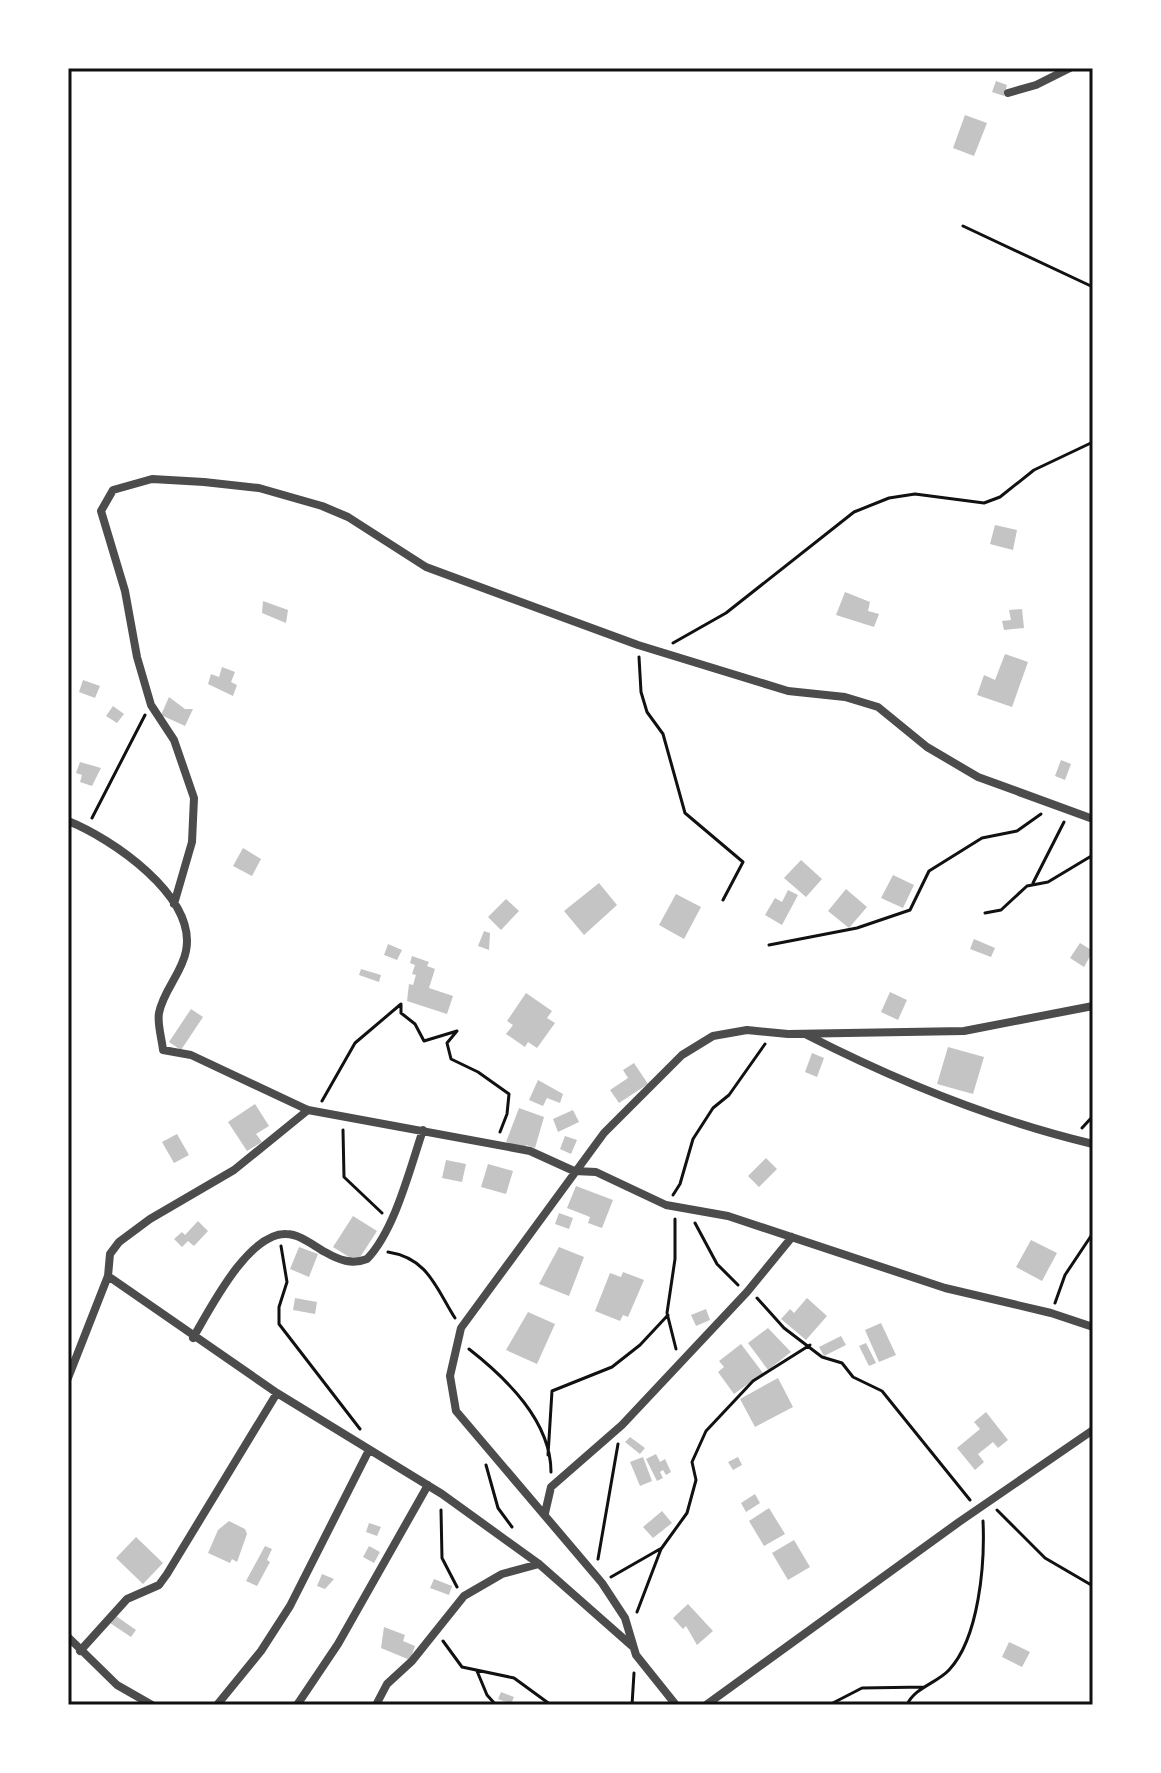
<svg xmlns="http://www.w3.org/2000/svg" width="1161" height="1773" font-family="Mulish,sans-serif">
<rect width="100%" height="100%" fill="#fff"/>
<path fill="#c4c4c4" d="M996 81 1007 85 1004 96 992 92Z
M965 115 987 123 974 156 953 148Z
M995 525 1017 530 1013 550 990 544Z
M845 592 870 602 868 611 879 614 874 627 836 615Z
M263 601 288 610 286 623 262 613Z
M1022 609 1024 628 1004 630 1002 621 1011 620 1009 610Z
M1005 654 1028 662 1012 707 977 695 984 675 995 680Z
M222 667 235 672 231 682 237 685 233 696 208 684 211 674 219 677Z
M83 680 100 686 95 698 79 692Z
M169 697 185 709H193L185 726 161 715Z
M113 706 124 714 117 723 106 716Z
M1061 760 1071 764 1065 780 1055 776Z
M80 762 101 768 92 786 80 782 82 775 76 773Z
M243 848 261 859 252 876 233 866Z
M801 860 822 879 806 897 784 878Z
M893 875 914 885 903 908 881 898Z
M599 883 617 905 584 935 564 911Z
M846 889 867 907 849 928 828 911Z
M788 890 798 895 782 925 765 915 775 898 782 902Z
M676 894 701 907 684 939 659 925Z
M506 899 519 911 501 930 488 917Z
M484 931 490 933 489 950 478 946Z
M974 939 995 948 991 957 970 949Z
M1080 943 1093 951 1084 967 1070 958Z
M388 944 402 950 397 960 384 955Z
M412 956 429 962 427 966 435 969 429 988 453 996 447 1014 407 1001 409 984 413 985 416 975 412 974 415 965 410 963Z
M361 969 381 975 379 982 359 975Z
M890 992 907 1000 898 1020 881 1012Z
M526 993 552 1011 547 1018 555 1023 537 1048 528 1042 525 1047 506 1034 513 1025 507 1021Z
M191 1009 203 1017 181 1050 169 1042Z
M948 1047 984 1057 973 1094 937 1084Z
M812 1053 824 1058 817 1077 805 1072Z
M634 1063 648 1084 619 1103 610 1090 628 1078 623 1070Z
M538 1080 563 1094 560 1103 547 1098 543 1106 529 1100Z
M255 1104 269 1126 256 1134 262 1142 247 1151 228 1122Z
M519 1108 544 1117 535 1148 526 1145 525 1149 506 1142Z
M573 1110 579 1122 558 1132 553 1119Z
M177 1134 189 1155 174 1163 162 1142Z
M565 1136 577 1140 571 1154 560 1149Z
M766 1158 777 1169 759 1187 748 1176Z
M446 1160 466 1164 462 1182 442 1178Z
M488 1164 513 1171 506 1194 481 1187Z
M576 1186 613 1200 602 1228 588 1223 590 1217 567 1208Z
M559 1213 573 1218 569 1229 555 1224Z
M353 1216 377 1231 357 1262 333 1247Z
M198 1221 208 1231 194 1246 188 1241 182 1247 174 1239 182 1232 185 1235Z
M1031 1240 1057 1253 1042 1281 1016 1267Z
M299 1247 318 1254 309 1277 290 1269Z
M559 1247 584 1257 569 1296 539 1284Z
M623 1272 644 1280 628 1317 623 1315 620 1321 595 1311 610 1273 621 1277Z
M295 1298 317 1302 315 1314 293 1310Z
M807 1298 827 1316 806 1340 781 1319 790 1309 794 1313Z
M706 1309 710 1320 696 1326 691 1315Z
M528 1312 555 1324 537 1364 506 1350Z
M881 1323 896 1355 879 1362 865 1330Z
M768 1328 791 1352 768 1370 748 1343Z
M841 1336 846 1345 824 1356 819 1347Z
M866 1343 876 1363 869 1366 859 1346Z
M741 1344 763 1373 734 1394 718 1372 724 1367 719 1361Z
M778 1378 793 1407 755 1427 740 1399Z
M986 1412 1008 1440 998 1448 993 1442 978 1454 984 1462 975 1470 957 1448 980 1429 974 1422Z
M630 1437 645 1448 640 1454 625 1442Z
M656 1454 660 1462 665 1459 671 1472 666 1475 663 1470 660 1472 663 1478 657 1481 646 1459Z
M643 1457 652 1481 640 1486 630 1462Z
M738 1457 742 1465 733 1470 728 1462Z
M755 1494 760 1503 746 1512 741 1503Z
M769 1508 785 1534 764 1546 749 1521Z
M662 1511 672 1523 653 1538 643 1527Z
M229 1521 245 1529 247 1534 237 1562 232 1559 230 1563 208 1553 218 1530Z
M369 1523 381 1527 377 1536 366 1532Z
M136 1537 163 1563 143 1584 116 1558Z
M794 1540 810 1567 788 1580 772 1553Z
M265 1546 272 1549 267 1560 270 1562 257 1586 246 1581Z
M369 1546 380 1552 374 1563 363 1557Z
M322 1574 334 1579 325 1589 317 1586Z
M434 1579 452 1586 449 1595 430 1588Z
M688 1604 713 1631 697 1645 686 1626 683 1629 673 1618Z
M116 1616 136 1630 131 1637 110 1623Z
M384 1627 405 1635 403 1641 415 1646 410 1660 381 1648Z
M1009 1642 1030 1652 1022 1667 1002 1657Z
M501 1692 514 1697 511 1704 498 1699Z"/>
<g fill="none" stroke-linecap="round" stroke-linejoin="round">
<path stroke="#111" stroke-width="3" d="M963 226 1093 287
M673 643 726 613 854 512 889 498 915 494 984 503 1000 497 1034 470 1093 442
M639 657 641 692 647 712 663 734 685 813 743 862 723 900
M1093 715V734
M92 818 145 715
M1033 883 1064 822
M985 913 1001 910 1027 886 1048 882 1093 855
M769 945 857 928 910 910 929 871 982 838 1017 831 1041 814
M322 1101 355 1043 401 1004V1013L415 1024 424 1041 457 1031 447 1043 451 1059 478 1072 509 1094 507 1114 500 1132
M1082 1128 1093 1116
M343 1130 344 1177 382 1213
M673 1195 680 1184 693 1139 713 1108 729 1095 765 1044
M675 1219V1259L667 1313 676 1349
M695 1223 717 1264 738 1285
M281 1246 287 1282 279 1307V1324L360 1429
M388 1252C428 1258 436 1288 455 1318
M757 1298 784 1328 822 1357 842 1363 853 1377 882 1391 970 1500
M1055 1303 1065 1275 1093 1233
M469 1349C506 1378 551 1421 551 1472
M548 1455 552 1391 612 1367 640 1345 668 1315
M486 1465 498 1508 512 1527
M441 1510 442 1558 457 1587
M997 1510 1045 1558 1093 1586
M598 1559 618 1444
M611 1577 660 1549
M637 1612 661 1549 687 1513 696 1480 692 1462 706 1431 753 1381 810 1345
M443 1641 462 1667 514 1678 551 1705
M477 1671 487 1695 496 1705
M632 1705 634 1673
M829 1705 862 1688 925 1687
M907 1705C914 1688 937 1683 949 1670 979 1638 985 1564 983 1521"/>
<path stroke="#4c4c4c" stroke-width="8" d="M1008 93 1036 85 1070 68
M68 821C111 838 197 896 186 951 182 973 163 991 159 1013 157 1024 162 1039 163 1050L191 1055 308 1110 530 1151 574 1171 596 1172 666 1205 728 1216 945 1288 1051 1313 1093 1327
M174 904 192 842 194 798 174 740 151 705 137 657 125 591 101 511 113 490 152 479 204 482 259 488 322 506 348 517 426 567 638 645 788 691 845 697 878 707 927 747 978 777 1093 819
M807 1035C899 1082 992 1120 1093 1144
M308 1110 234 1170 150 1219 119 1242 110 1254 108 1276 277 1393 442 1494 539 1564 632 1646
M193 1338C210 1309 248 1233 286 1234 300 1234 314 1246 325 1252 339 1260 352 1265 367 1259 395 1230 410 1168 423 1130
M68 1378 108 1276
M545 1513 551 1487 622 1425 747 1292 792 1237
M68 1637 117 1685 152 1705
M80 1651 127 1599 159 1585 167 1574 277 1393
M217 1705 261 1651 290 1606 368 1452
M297 1705 338 1644 428 1485
M376 1705 387 1684 412 1661 464 1596 502 1574 539 1564
M676 1705 636 1655 625 1618 602 1583 456 1411 450 1376 461 1328 604 1133 682 1055 713 1036 747 1030 788 1034 964 1031 1093 1006
M706 1705 959 1522 1093 1430"/>
</g>
<rect width="1161" height="1773" fill="none" stroke="#ffffff" stroke-width="140"/>
<rect x="70" y="70" width="1021" height="1633" fill="none" stroke="#111" stroke-width="3"/>
</svg>
